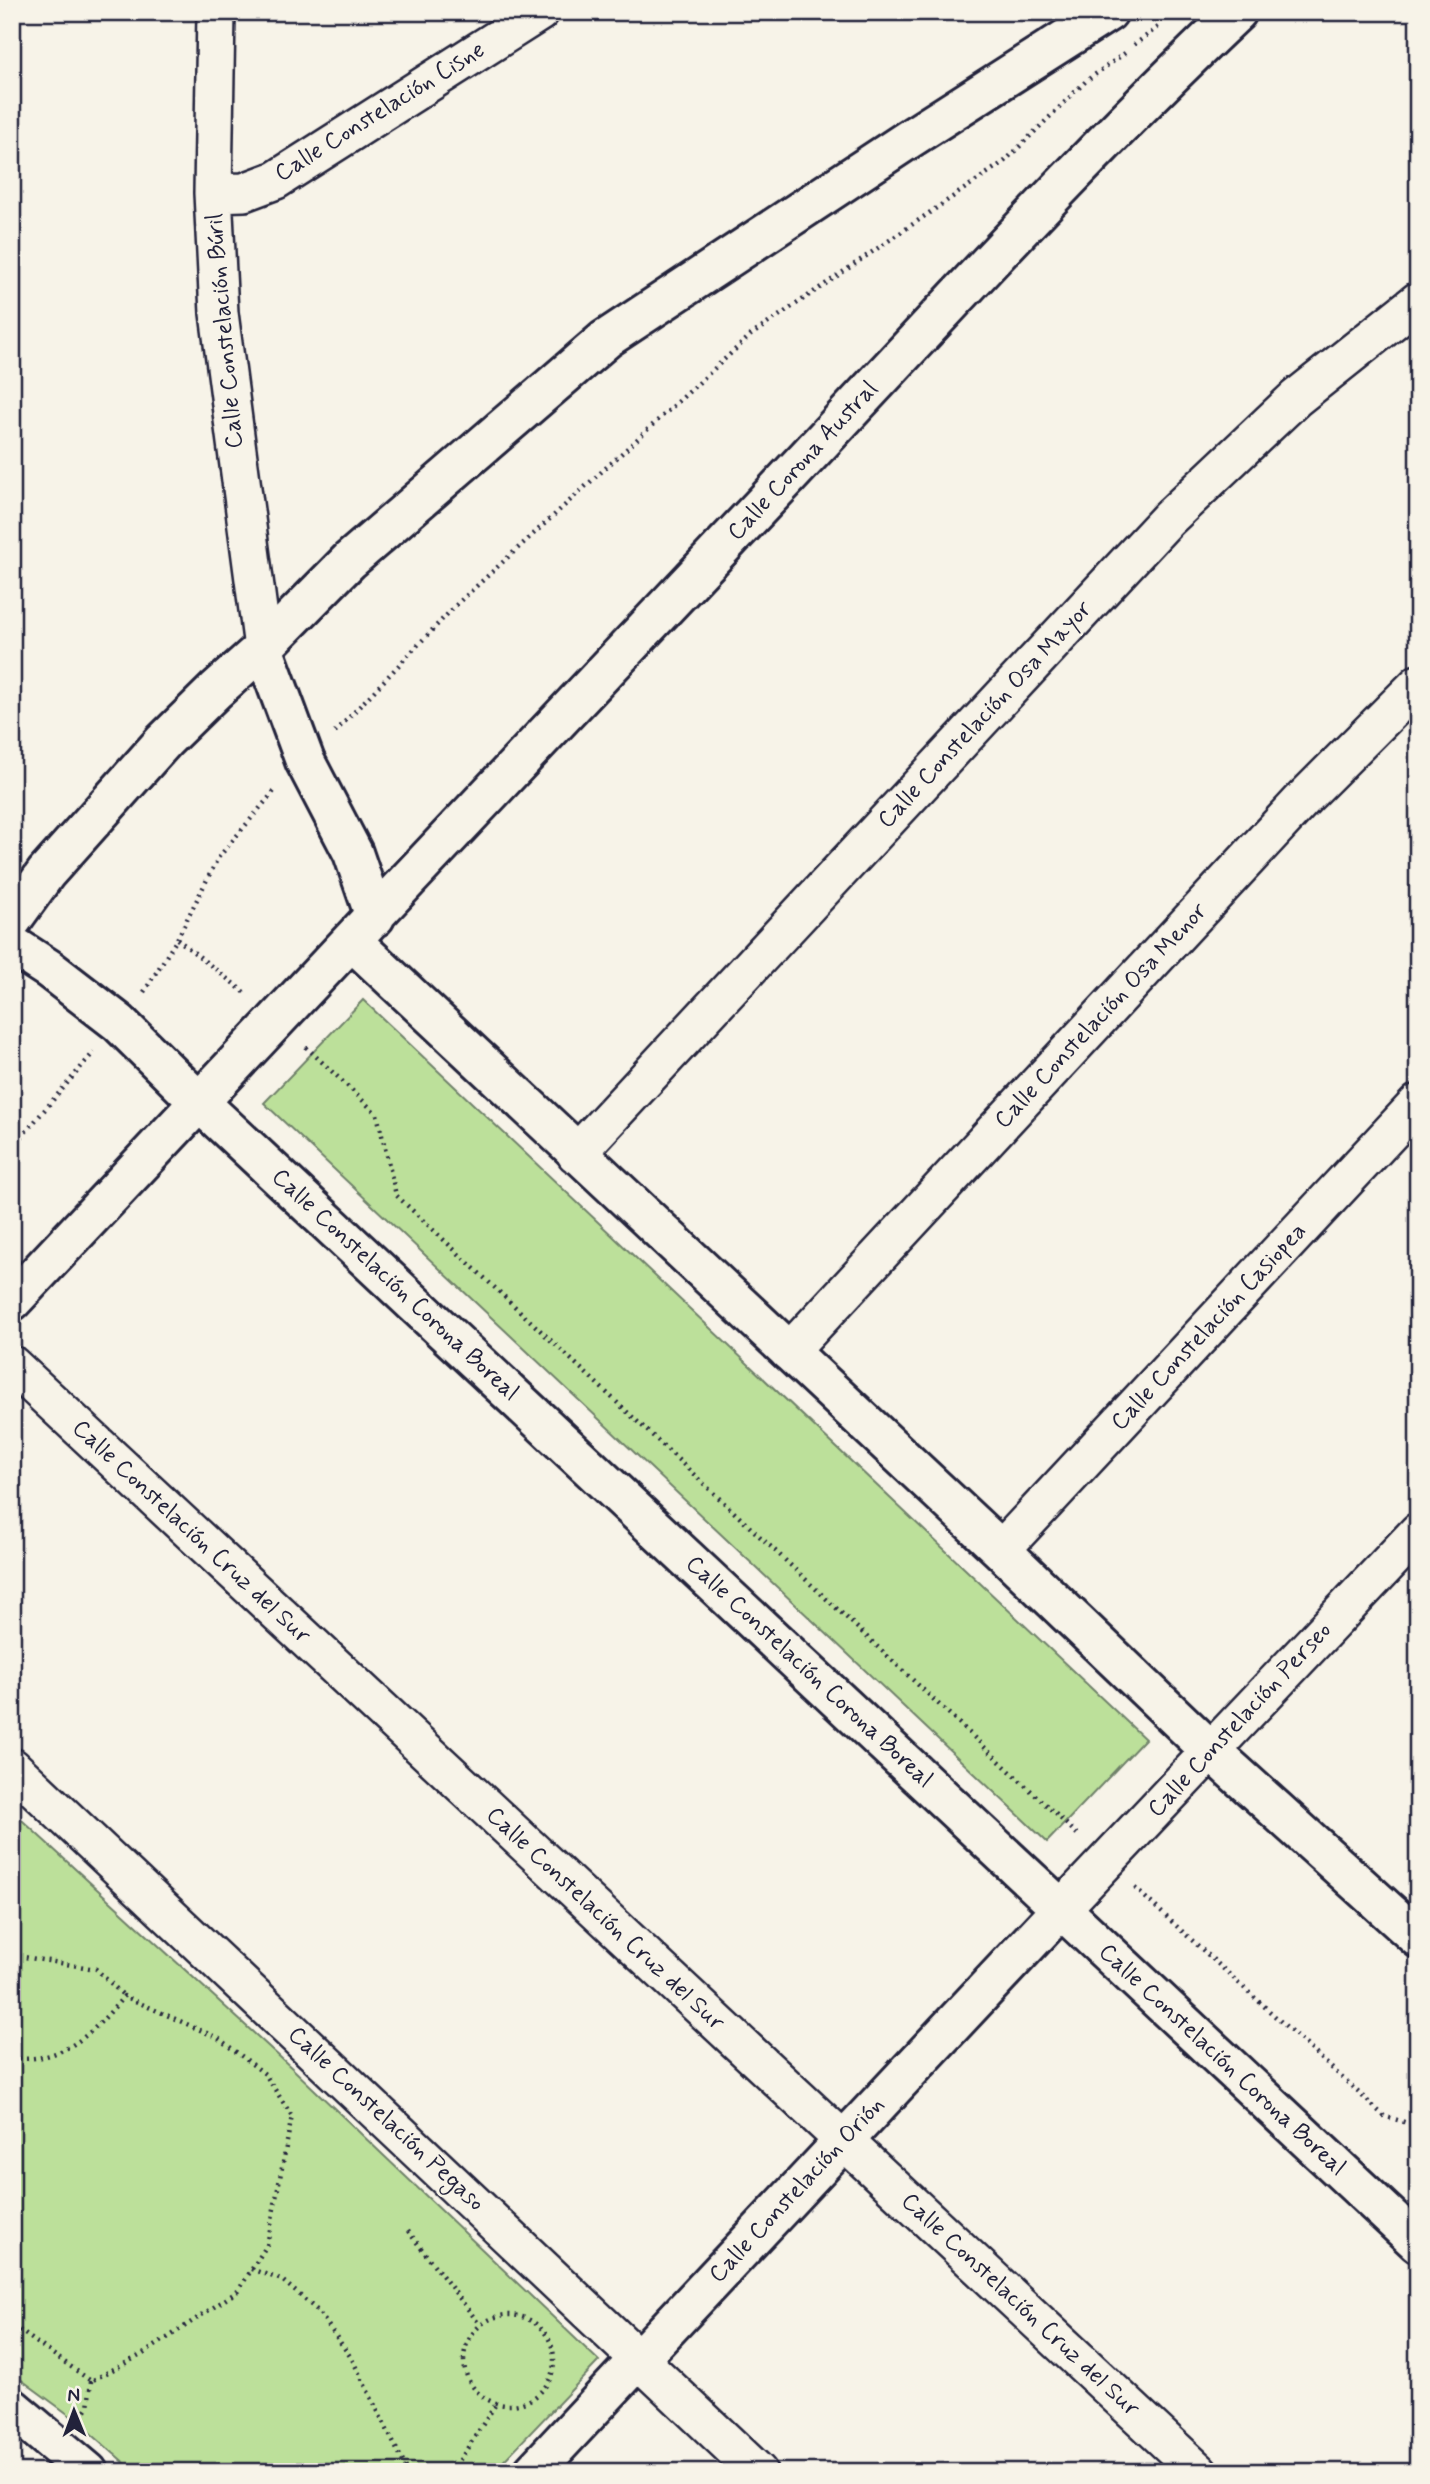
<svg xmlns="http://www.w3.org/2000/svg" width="1430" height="2484" font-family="Mynerve,sans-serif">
<rect width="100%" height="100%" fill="#f7f3e8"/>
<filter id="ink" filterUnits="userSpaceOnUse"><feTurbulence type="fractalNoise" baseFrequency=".0143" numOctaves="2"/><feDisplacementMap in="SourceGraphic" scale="14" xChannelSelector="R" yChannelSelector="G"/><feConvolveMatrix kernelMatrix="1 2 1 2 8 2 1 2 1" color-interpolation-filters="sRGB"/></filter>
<g filter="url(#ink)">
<path fill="#bce09a" stroke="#6f816a" stroke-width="2" d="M363 1000 1145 1739 1047 1842 264 1103Z
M12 1811 294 2070 599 2361 493 2472H135L72 2417 12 2373Z"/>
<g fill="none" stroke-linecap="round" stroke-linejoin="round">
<defs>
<path id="minor" d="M216 12 213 193 219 313 263 648
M213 193 244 192 276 180 540 12
M576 1154 1168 519 1296 398 1418 301
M789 1352 1305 797 1418 684
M12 1365 1199 2472
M1001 1550 1418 1103
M12 1767 758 2472
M1061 1909 1418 1532"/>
<path id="tertiary" d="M263 648 305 761 353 853 375 917
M12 920 46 873 164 741 216 690 263 648 350 560 606 339 909 139 1108 12
M352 941 1001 1550 1211 1751 1418 1938
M12 945 49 969 119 1023 199 1102 1418 2243
M12 1301C267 1030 522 758 778 488 929 328 1077 163 1237 12
M12 2408 88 2472
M533 2472 1061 1909"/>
</defs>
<use href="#minor" stroke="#22223b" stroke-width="42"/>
<use href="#tertiary" stroke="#22223b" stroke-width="44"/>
<path stroke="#22223b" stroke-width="4.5" stroke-dasharray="2 5" stroke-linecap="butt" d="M1134 45 1161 25
M335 732 458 603 751 335 1005 161 1086 81 1125 53
M177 939 248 995
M144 992 177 939 218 858 276 789
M306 1047 377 1114 396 1195 1077 1834
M12 1148 94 1052
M1135 1888 1384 2116 1418 2126
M12 1955 96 1969 124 1996
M12 2058C63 2064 94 2032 124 1996L218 2038 265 2074 292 2116 267 2245 238 2291 143 2354 91 2381 12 2325
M408 2231 480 2325
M251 2269 282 2280 318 2311 352 2359 408 2472
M464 2360a45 45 0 1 1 90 0a45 45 0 1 1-90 0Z
M82 2416 88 2407 91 2381
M452 2472 496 2404"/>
<use href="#minor" stroke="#f7f3e8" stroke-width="37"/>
<use href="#tertiary" stroke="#f7f3e8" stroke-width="38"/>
</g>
</g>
<g text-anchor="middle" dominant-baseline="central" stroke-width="5" stroke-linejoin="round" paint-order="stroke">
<g font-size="24" fill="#22223b" stroke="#f7f3e8">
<text transform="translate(380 112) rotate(-32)">Calle Constelación Cisne</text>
<text transform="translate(225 331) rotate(-95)">Calle Constelación Búril</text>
<text transform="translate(803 461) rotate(-47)">Calle Corona Austral</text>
<text transform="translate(985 715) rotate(-47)">Calle Constelación Osa Mayor</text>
<text transform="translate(1101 1016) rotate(-47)">Calle Constelación Osa Menor</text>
<text transform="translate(395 1285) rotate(43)">Calle Constelación Corona Boreal</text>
<text transform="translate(1209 1327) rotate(-47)">Calle Constelación Casiopea</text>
<text transform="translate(191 1532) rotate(43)">Calle Constelación Cruz del Sur</text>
<text transform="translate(809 1672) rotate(43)">Calle Constelación Corona Boreal</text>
<text transform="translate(1240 1720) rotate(-47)">Calle Constelación Perseo</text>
<text transform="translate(605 1919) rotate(43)">Calle Constelación Cruz del Sur</text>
<text transform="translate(1222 2060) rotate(43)">Calle Constelación Corona Boreal</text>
<text transform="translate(386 2119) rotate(43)">Calle Constelación Pegaso</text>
<text transform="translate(797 2190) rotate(-47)">Calle Constelación Orión</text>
<text transform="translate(1020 2305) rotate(43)">Calle Constelación Cruz del Sur</text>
</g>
</g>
<rect width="1430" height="2484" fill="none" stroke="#f7f3e8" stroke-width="42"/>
<rect x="21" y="21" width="1388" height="2442" fill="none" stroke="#22223b" stroke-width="2.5" filter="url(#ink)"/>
<g transform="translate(74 2411) rotate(359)" stroke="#f7f3e8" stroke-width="5" paint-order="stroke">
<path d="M0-5L12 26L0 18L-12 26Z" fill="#22223b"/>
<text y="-10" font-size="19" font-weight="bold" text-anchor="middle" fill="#22223b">N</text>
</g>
</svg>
